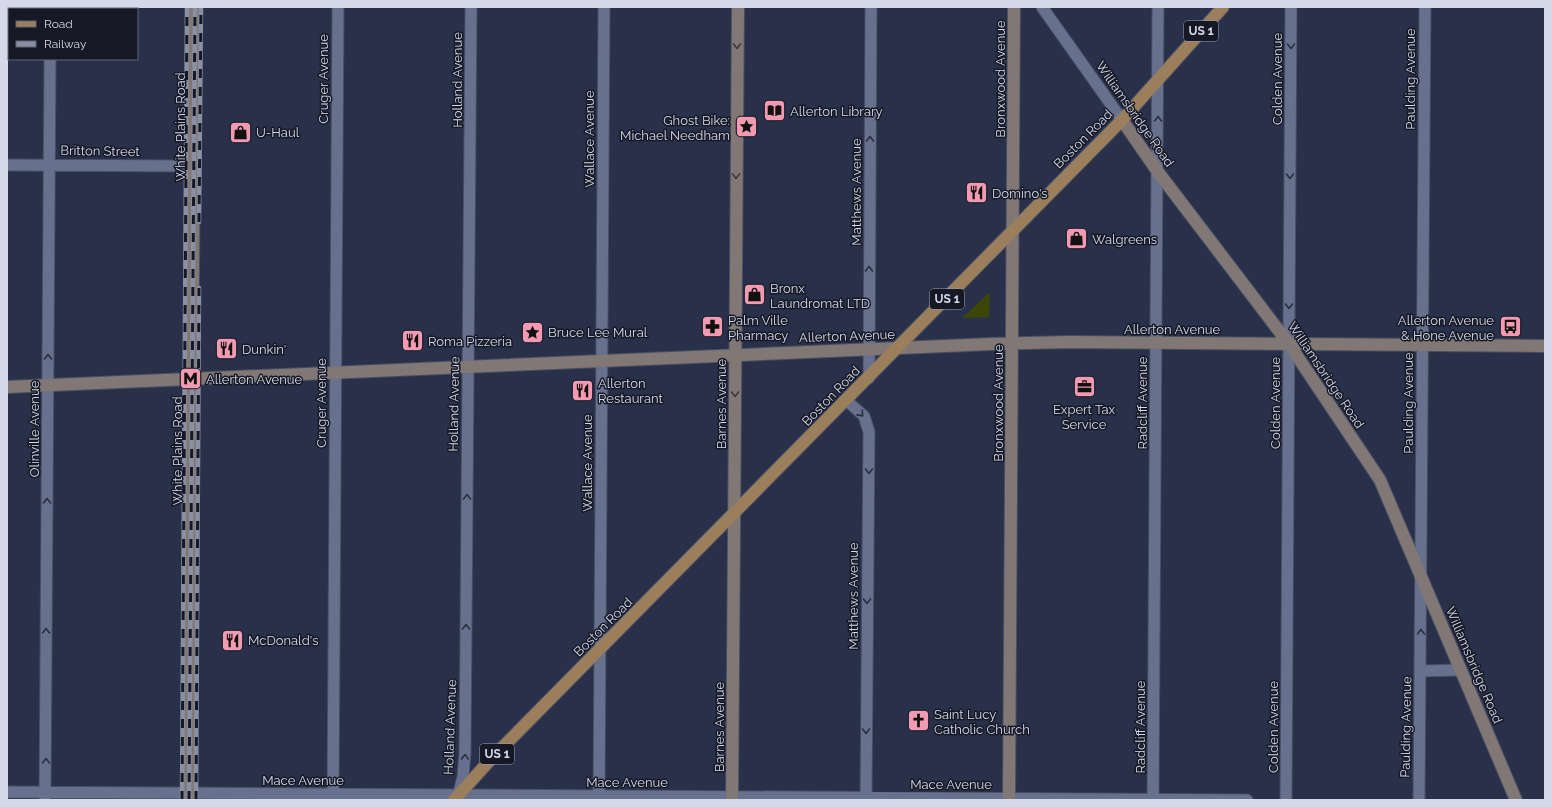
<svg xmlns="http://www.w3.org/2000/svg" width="1552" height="807" font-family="Raleway,sans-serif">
<rect width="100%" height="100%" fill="#29314a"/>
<path fill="#3c4606" d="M990 292 989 317 962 318Z"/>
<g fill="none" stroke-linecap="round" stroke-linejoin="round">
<defs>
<path id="street" d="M1042 7 1122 120
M51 9V7
M7 165 193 166
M869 378 871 7
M847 401 864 416 869 432 866 800
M1420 671 1460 670
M7 792 1247 800
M458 796 463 777 465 753 471 7
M45 799 50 59
M1153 799 1158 7
M333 800 338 7
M599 800 604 7
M1286 800 1291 7
M1419 800 1425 7"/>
<path id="secondary" d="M1122 120 1158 172 1289 344 1380 480 1516 800
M7 387 991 344 1070 342 1545 346
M189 800 195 7
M732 800 738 7
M1009 800 1014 7"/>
<path id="primary" d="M454 800 491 759 1122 120 1223 7"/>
</defs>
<use href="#street" stroke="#484e63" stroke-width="13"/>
<use href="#secondary" stroke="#484e63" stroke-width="14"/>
<use href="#primary" stroke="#484e63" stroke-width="14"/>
<use href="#street" stroke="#67718e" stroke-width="11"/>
<use href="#secondary" stroke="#817875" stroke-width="12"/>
<use href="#primary" stroke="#9b7e5c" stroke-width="12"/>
<defs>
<path id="rail" d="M199 222 201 7
M182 800 187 7
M189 800 195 7
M196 800 199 288"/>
</defs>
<use href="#rail" stroke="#8990a4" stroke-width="4.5"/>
<use href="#rail" stroke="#161925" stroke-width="3" stroke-dasharray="9" stroke-linecap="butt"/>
</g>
<defs><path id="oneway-chevron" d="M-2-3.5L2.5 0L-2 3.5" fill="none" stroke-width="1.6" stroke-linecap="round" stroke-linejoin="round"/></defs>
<g stroke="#3b3a41">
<use href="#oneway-chevron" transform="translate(737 46) rotate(90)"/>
<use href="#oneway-chevron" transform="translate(736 176) rotate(90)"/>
<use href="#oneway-chevron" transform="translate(735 394) rotate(90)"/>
</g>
<g stroke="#2a2f3f">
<use href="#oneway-chevron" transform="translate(1291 46) rotate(90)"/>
<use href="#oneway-chevron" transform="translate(1158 119) rotate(-90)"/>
<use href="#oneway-chevron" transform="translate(870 139) rotate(-90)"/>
<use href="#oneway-chevron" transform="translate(1290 176) rotate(90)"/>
<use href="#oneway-chevron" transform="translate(869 269) rotate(-90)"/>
<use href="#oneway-chevron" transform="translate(1289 306) rotate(90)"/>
<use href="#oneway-chevron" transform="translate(48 357) rotate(-90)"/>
<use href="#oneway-chevron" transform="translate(861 414) rotate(48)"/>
<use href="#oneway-chevron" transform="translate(869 471) rotate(91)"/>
<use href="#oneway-chevron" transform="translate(467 497) rotate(-90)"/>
<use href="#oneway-chevron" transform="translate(47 501) rotate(-90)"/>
<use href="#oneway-chevron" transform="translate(867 601) rotate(90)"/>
<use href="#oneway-chevron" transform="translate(466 627) rotate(-90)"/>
<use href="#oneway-chevron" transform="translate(46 631) rotate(-90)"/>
<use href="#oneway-chevron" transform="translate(1421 632) rotate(-90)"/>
<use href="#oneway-chevron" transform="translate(866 731) rotate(90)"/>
<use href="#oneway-chevron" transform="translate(465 757) rotate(-88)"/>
<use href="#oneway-chevron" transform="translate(46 761) rotate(-90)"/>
</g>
<defs>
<symbol id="library-square" viewBox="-11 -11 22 22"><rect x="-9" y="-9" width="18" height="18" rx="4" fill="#f19ab1" stroke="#161925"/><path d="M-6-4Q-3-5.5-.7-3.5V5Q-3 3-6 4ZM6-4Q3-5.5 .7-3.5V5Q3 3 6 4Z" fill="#111"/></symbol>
<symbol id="sight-square" viewBox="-11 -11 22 22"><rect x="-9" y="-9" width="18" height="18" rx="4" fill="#f19ab1" stroke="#161925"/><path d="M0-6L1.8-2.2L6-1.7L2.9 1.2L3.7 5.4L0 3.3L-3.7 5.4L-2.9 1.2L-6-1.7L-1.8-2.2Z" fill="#111"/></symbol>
<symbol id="shop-square" viewBox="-11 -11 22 22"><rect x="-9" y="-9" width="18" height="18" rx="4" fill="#f19ab1" stroke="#161925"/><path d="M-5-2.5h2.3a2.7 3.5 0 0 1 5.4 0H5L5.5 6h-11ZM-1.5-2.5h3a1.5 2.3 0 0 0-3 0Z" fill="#111"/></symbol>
<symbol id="restaurant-square" viewBox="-11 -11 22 22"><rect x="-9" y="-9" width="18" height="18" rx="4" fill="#f19ab1" stroke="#161925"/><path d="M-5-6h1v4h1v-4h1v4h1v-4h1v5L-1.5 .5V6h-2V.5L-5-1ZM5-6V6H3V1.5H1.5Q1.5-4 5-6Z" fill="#111"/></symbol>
<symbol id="pharmacy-square" viewBox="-11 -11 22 22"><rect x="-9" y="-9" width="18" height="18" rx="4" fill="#f19ab1" stroke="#161925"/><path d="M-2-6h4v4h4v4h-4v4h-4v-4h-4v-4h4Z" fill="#111"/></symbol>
<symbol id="bus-square" viewBox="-11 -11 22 22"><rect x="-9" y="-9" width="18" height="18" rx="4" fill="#f19ab1" stroke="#161925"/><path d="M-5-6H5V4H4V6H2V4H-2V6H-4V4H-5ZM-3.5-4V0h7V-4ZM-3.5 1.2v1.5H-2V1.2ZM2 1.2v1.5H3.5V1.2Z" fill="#111"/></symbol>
<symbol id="metro-square" viewBox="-11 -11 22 22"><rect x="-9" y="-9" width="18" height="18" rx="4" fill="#f19ab1" stroke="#161925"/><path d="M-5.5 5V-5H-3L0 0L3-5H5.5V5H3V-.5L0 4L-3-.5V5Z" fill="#111"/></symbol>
<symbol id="office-square" viewBox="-11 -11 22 22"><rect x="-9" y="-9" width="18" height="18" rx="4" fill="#f19ab1" stroke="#161925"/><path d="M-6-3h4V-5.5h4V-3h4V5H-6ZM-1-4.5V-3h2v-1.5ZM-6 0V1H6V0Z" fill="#111"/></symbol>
<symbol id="church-square" viewBox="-11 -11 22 22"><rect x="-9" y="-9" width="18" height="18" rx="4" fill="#f19ab1" stroke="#161925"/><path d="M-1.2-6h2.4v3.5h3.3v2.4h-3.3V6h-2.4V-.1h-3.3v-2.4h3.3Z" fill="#111"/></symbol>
</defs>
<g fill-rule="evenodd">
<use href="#library-square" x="762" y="98" width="25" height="25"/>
<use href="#sight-square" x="734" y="114" width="25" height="25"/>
<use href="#shop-square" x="228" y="120" width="25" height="25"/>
<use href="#restaurant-square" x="964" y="180" width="25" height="25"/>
<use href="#shop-square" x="1064" y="226" width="25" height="25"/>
<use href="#shop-square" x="742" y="282" width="25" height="25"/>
<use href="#pharmacy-square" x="700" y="314" width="25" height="25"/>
<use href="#bus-square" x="1498" y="314" width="25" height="25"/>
<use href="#sight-square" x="520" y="320" width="25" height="25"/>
<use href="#restaurant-square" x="400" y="328" width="25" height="25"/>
<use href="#restaurant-square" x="214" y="336" width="25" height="25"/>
<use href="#metro-square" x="178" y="366" width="25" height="25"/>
<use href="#office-square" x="1072" y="374" width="25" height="25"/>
<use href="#restaurant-square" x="570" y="378" width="25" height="25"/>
<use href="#restaurant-square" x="220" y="628" width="25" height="25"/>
<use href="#church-square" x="906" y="708" width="25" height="25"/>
</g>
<g text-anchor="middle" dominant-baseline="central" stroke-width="3" stroke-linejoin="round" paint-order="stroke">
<g fill="#161925" stroke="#9ba0af" stroke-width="1">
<rect x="1184" y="21" width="34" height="20" rx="3"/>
<rect x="930" y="289" width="34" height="20" rx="3"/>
<rect x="480" y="744" width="34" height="20" rx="3"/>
</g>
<g font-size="12" font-weight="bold" fill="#d4daea">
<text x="1201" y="31">US 1</text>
<text x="947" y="299">US 1</text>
<text x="497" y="754">US 1</text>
</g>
<g font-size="13" fill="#d4daea" stroke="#161925">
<text transform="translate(323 79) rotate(-90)">Cruger Avenue</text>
<text transform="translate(1000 79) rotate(-90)">Bronxwood Avenue</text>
<text transform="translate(1277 79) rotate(-90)">Colden Avenue</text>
<text transform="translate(1410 79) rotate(-90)">Paulding Avenue</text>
<text transform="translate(457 80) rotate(-90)">Holland Avenue</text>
<text transform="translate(1135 114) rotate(55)">Williamsbridge Road</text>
<text transform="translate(180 127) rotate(-90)">White Plains Road</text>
<text transform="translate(589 139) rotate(-90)">Wallace Avenue</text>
<text transform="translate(1083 139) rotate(-45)">Boston Road</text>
<text transform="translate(100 151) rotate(1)">Britton Street</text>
<text transform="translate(856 192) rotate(-90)">Matthews Avenue</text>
<text x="1172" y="329">Allerton Avenue</text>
<text transform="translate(847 336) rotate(-2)">Allerton Avenue</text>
<text transform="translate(1326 375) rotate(56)">Williamsbridge Road</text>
<text transform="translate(831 396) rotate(-46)">Boston Road</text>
<text transform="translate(321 403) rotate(-90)">Cruger Avenue</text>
<text transform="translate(998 403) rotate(-90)">Bronxwood Avenue</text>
<text transform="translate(1142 403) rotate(-90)">Radcliff Avenue</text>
<text transform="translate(1275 403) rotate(-90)">Colden Avenue</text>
<text transform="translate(1408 403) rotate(-90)">Paulding Avenue</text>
<text transform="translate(454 404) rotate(-89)">Holland Avenue</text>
<text transform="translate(721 404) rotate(-90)">Barnes Avenue</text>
<text transform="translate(34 429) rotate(-90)">Olinville Avenue</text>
<text transform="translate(177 451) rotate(-90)">White Plains Road</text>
<text transform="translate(587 463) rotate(-90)">Wallace Avenue</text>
<text transform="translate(853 596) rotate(-90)">Matthews Avenue</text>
<text transform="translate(603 627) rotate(-45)">Boston Road</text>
<text transform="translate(1474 665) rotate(67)">Williamsbridge Road</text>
<text transform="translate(450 727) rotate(-88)">Holland Avenue</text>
<text transform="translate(719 727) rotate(-90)">Barnes Avenue</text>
<text transform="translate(1140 727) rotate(-90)">Radcliff Avenue</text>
<text transform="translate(1273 727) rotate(-90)">Colden Avenue</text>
<text transform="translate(1406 727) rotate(-89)">Paulding Avenue</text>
<text x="303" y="780">Mace Avenue</text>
<text x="627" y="782">Mace Avenue</text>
<text x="951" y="784">Mace Avenue</text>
</g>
<g font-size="13" fill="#d4daea" stroke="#161925" text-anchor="start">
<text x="790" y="111">Allerton Library</text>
<text x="730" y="120" text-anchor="end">Ghost Bike:<tspan x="730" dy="15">Michael Needham</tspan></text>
<text x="256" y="132">U-Haul</text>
<text x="992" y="193">Domino's</text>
<text x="1092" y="239">Walgreens</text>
<text x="770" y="288">Bronx<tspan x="770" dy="15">Laundromat LTD</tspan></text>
<text x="728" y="320">Palm Ville<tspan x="728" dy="15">Pharmacy</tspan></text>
<text x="1494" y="320" text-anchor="end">Allerton Avenue<tspan x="1494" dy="15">&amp; Hone Avenue</tspan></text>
<text x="548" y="332">Bruce Lee Mural</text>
<text x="428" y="341">Roma Pizzeria</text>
<text x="242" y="349">Dunkin'</text>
<text x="206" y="379">Allerton Avenue</text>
<text x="598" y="383">Allerton<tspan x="598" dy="15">Restaurant</tspan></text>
<text x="1084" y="409" text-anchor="middle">Expert Tax<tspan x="1084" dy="15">Service</tspan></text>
<text x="248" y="640">McDonald's</text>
<text x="934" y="714">Saint Lucy<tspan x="934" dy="15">Catholic Church</tspan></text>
</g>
</g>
<rect width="1552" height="807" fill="none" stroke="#d4daea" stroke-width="16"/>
<rect x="8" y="8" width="130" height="52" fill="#161925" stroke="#626674"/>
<rect x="16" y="21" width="20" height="6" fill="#9b7e5c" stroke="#626674"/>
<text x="44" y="28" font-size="12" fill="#d4daea">Road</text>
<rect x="16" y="41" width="20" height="6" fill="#8990a4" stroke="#626674"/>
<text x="44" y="48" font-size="12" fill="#d4daea">Railway</text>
</svg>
